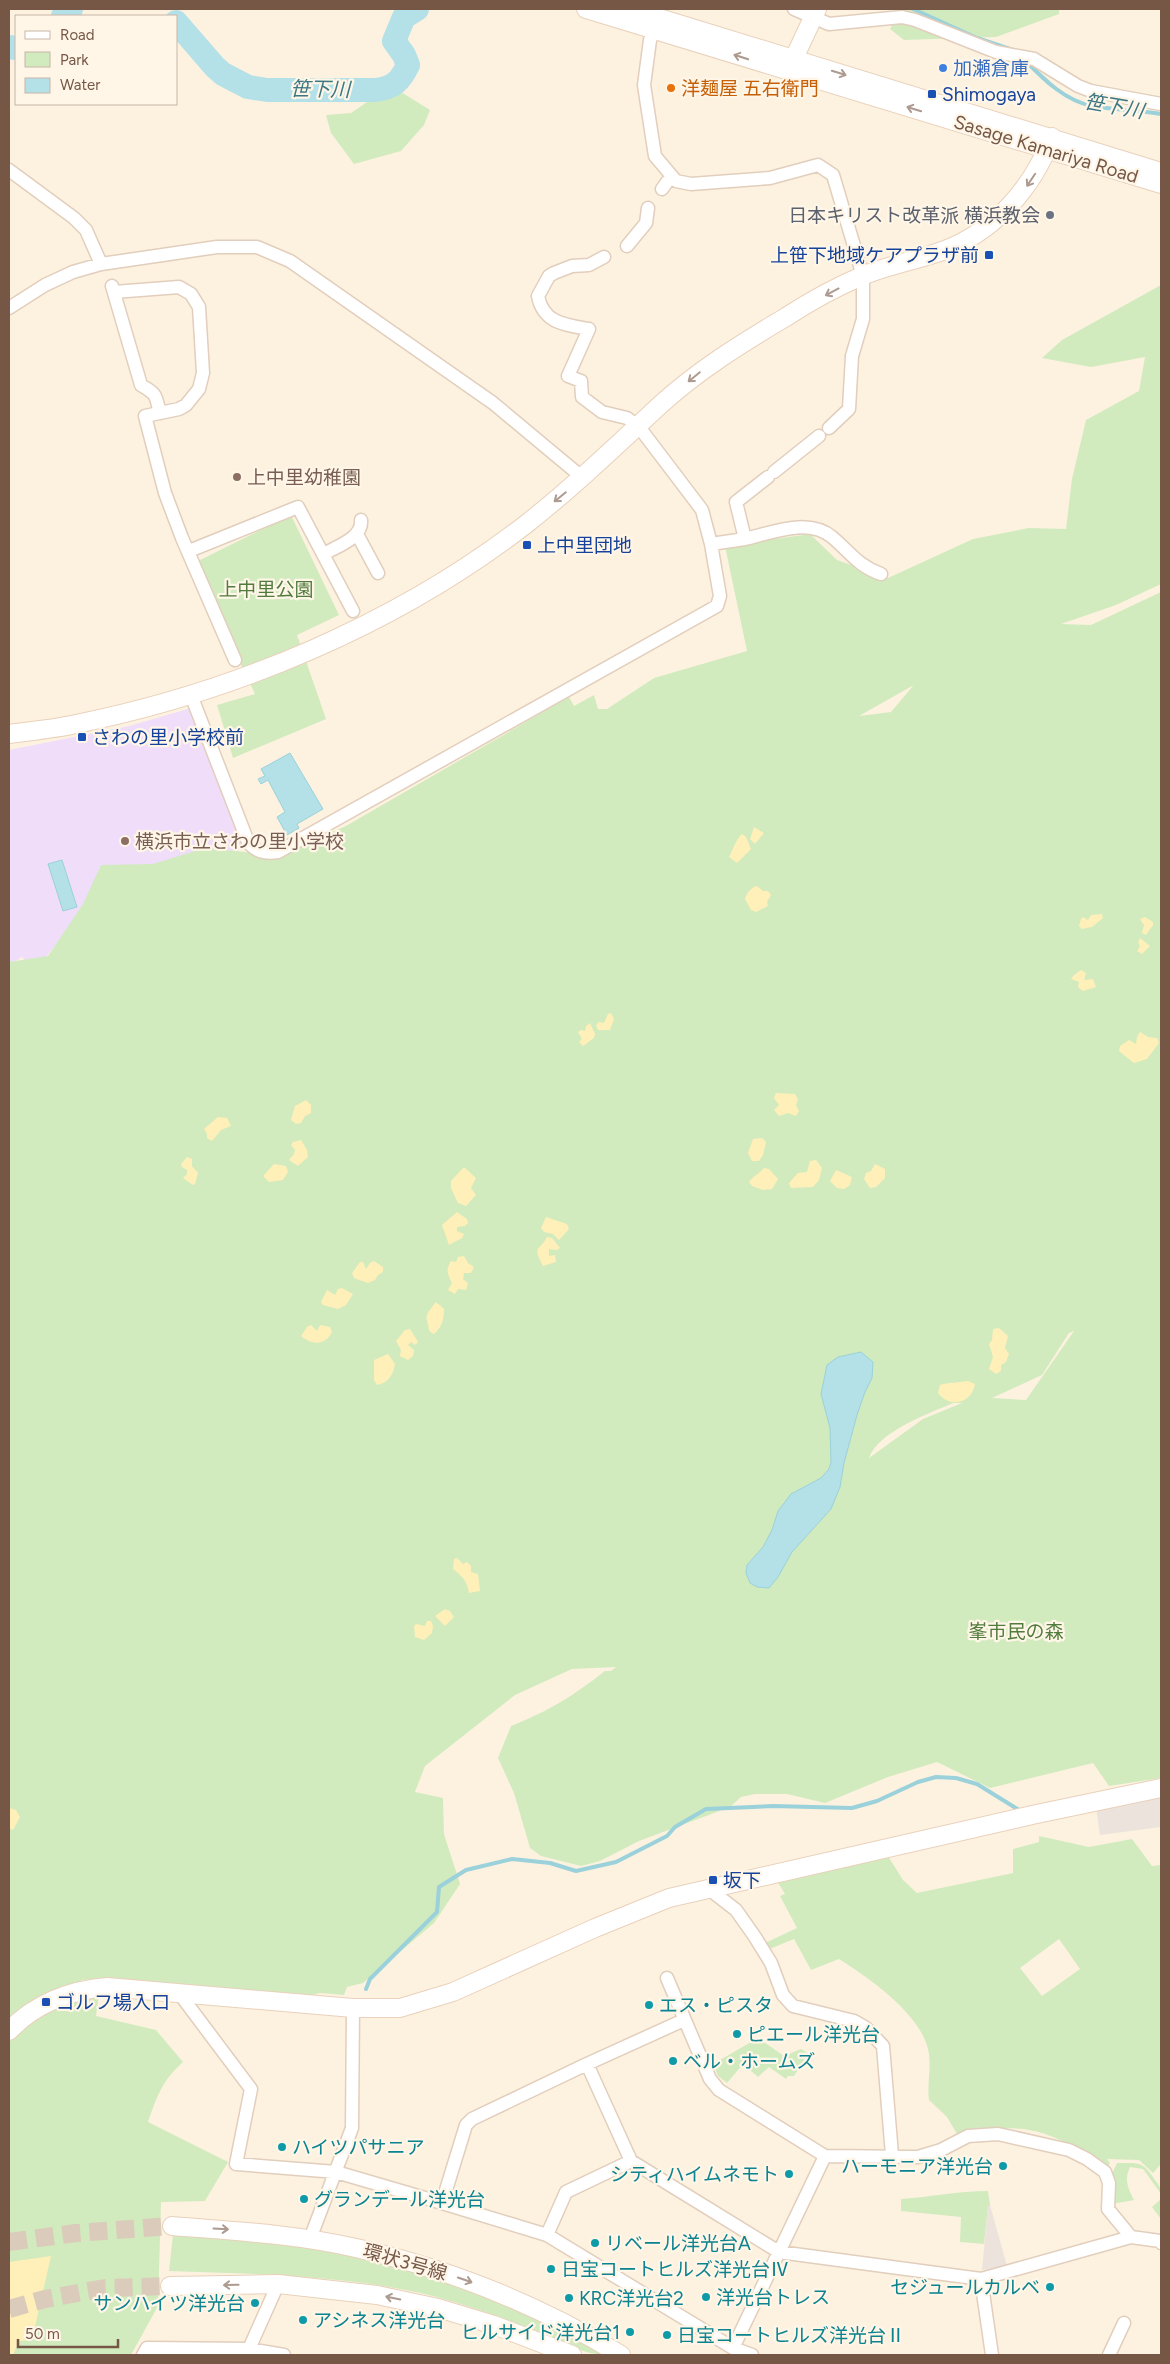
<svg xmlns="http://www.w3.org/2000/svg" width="1170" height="2364" font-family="Figtree,'Noto Sans JP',sans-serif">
<rect width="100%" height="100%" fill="#fdf2e0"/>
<path fill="#ece3dc" d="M1161 1795V1827L1100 1835 1096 1808Z
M988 2205H990L1007 2266 982 2270Z"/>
<path fill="#efddf9" d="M191 708 242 845 232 861 74 923 35 970 22 957 9 965V750L129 726Z"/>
<path fill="#d1ebbe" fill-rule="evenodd" d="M901 9H1059V14L996 37 904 40 890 29Z
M401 92 430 110 424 125 401 151 354 164 331 133 326 115 351 113 373 98Z
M1161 285V584L1116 605 1061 624 1091 625 1161 592V1778L1109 1786 1093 1763 990 1788 937 1762 888 1777 825 1803 787 1794H755L741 1797 730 1807 639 1841 600 1861 581 1866 541 1856 530 1848 514 1793 498 1758 511 1726C549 1711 573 1696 605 1671H611L616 1667 572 1669 515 1695 425 1766 415 1792 443 1798 444 1834 460 1884 434 1923 363 1983 347 1987 344 1995 320 1993 292 2000 200 1987 103 1978 82 1980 50 2001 23 2009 9 2019V962L48 956 83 904 101 865 153 864 205 848 278 855 346 826 569 697 574 706 594 695 598 709H607L654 678 747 651 725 546 810 534 837 560 888 578 973 539 1029 528 1066 529 1072 479 1086 420 1139 391 1145 357 1091 367 1042 358 1062 340ZM913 686 891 712 859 716 912 686ZM1074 1331 1026 1400 992 1398 1042 1375 1069 1333ZM953 1403H962L923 1419 869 1458C879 1431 928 1414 953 1403Z
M291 515 339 615 297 635 326 719 233 758 217 705 255 694 192 564Z
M1039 1836 1089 1847 1132 1839 1152 1866 1161 1865V2164L1153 2173 1139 2160 1107 2159 1110 2163 1107 2168C1098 2160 1088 2155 1077 2149 1033 2123 1007 2126 957 2134L947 2117 929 2100C927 2085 931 2069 929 2054 924 2016 869 1978 839 1959L811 1970 794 1939 767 1950 763 1944 797 1928 780 1896 785 1894 777 1881 888 1856 903 1880 917 1893 1013 1873V1849L1039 1842ZM1059 1939 1080 1969 1042 1996 1020 1968Z
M99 1994 96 2016 156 2030 183 2062C162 2081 157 2096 148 2122L228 2162 205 2201 161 2202 158 2306 131 2355H9V2041L19 2029 61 2002Z
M758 2038 784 2056 801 2049 808 2053 794 2076H788L786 2079 769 2067 758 2077 743 2064 727 2083 718 2076 713 2064Z
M1117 2163C1139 2163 1143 2161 1155 2180 1159 2185 1161 2188 1161 2194L1143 2169 1130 2167C1124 2180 1128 2188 1134 2200L1112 2204 1111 2176Z
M988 2191 990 2205 988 2206 984 2244 960 2242 961 2217 901 2211V2199C931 2197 958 2191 988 2191Z
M1161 2199V2219L1152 2207Z
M173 2235 263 2239 333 2251 394 2265 467 2287 526 2310 608 2355C582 2355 557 2340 533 2330 501 2317 466 2305 433 2296 346 2275 258 2274 169 2271Z"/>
<path fill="#ffefb9" d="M754 827 764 833 755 844 750 839Z
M742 834 746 837 751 849 737 863 729 857C734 848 735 841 742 834Z
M757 886 763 891H768L771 895 767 902 768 906 756 912 751 910 745 899C746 894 751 887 757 886Z
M1102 914 1103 918 1092 927 1082 929 1079 926 1081 919 1083 917 1088 920 1091 915Z
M1145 917 1153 922V925L1146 935 1142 933 1144 925 1140 919Z
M1140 938 1150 946 1142 954 1137 951 1140 946 1138 942Z
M1081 970 1086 973 1084 980 1093 979 1096 987 1083 991 1078 987 1079 982 1071 979 1074 975Z
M611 1013 614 1019 610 1030H598L596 1025 599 1022 604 1023 608 1014Z
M590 1023 595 1034 594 1038 583 1046 579 1042 582 1039 578 1032 581 1030 585 1031 586 1026Z
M1140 1032 1148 1037 1157 1038 1159 1043 1147 1059 1134 1063 1119 1051 1120 1046 1129 1040 1136 1044 1137 1037Z
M776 1093 795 1094 798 1099 796 1105 799 1111 796 1116 788 1113 779 1116 774 1110 779 1105 774 1098Z
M306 1100 311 1105V1113L305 1116 301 1123 296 1124 291 1120 295 1106Z
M218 1117 227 1118 231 1126 221 1130 212 1141 207 1138V1134L204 1129Z
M762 1138 766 1142 763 1155 759 1161H752L748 1153 753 1139Z
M301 1140 307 1150 308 1157 298 1166 289 1160 294 1154 295 1150 291 1145 293 1142Z
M187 1157 192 1159V1166L198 1173 195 1184 193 1185 183 1178 187 1174V1170L182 1167 181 1164Z
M816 1160 822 1168 819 1180 813 1187 791 1188 789 1183 798 1173 807 1172 810 1161Z
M274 1164 286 1166 288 1172 283 1180 269 1182 263 1176Z
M875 1164 885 1169V1178L876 1187 870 1188 864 1179 866 1173 871 1171Z
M464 1167 476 1178 471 1188 476 1195 466 1206 458 1203 451 1188V1181Z
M764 1168 769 1169 778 1179 772 1189 763 1190 752 1186 749 1182C753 1176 759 1174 764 1168Z
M836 1170 852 1177 850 1185 844 1189 837 1188 830 1181Z
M457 1212 467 1219 468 1223 465 1226 457 1227V1231L464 1234 462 1238 449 1245 442 1225Z
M546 1217 567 1224 569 1229 559 1240 553 1234 544 1232 541 1228Z
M547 1237 552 1238 560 1248 557 1250 549 1249V1256L555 1255 556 1262 543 1266C532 1245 539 1252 547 1237Z
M464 1256 468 1263 474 1267 471 1273H464L463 1279 468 1283 466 1290 458 1289 455 1294 448 1290 452 1283C448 1275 445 1270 451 1261L456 1262 458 1257Z
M374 1261 383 1267V1272L378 1275 375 1280 368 1283 354 1278 352 1273 360 1262H363L366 1269 370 1263Z
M342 1288 353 1294 346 1305 338 1309 323 1305 321 1302 327 1290 335 1295 338 1289Z
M436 1302 444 1309C444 1319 442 1327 434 1334 428 1331 429 1330 428 1324 424 1313 429 1312 436 1302Z
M311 1325 317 1331 320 1325 330 1327 332 1332C325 1346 312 1345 301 1336L307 1327Z
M999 1328 1008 1336 1005 1348 1009 1354 1006 1362 1001 1365V1371L996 1374 989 1369 993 1357 989 1344 992 1340 993 1329Z
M410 1329 418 1342 415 1345 411 1342 408 1345 414 1350 413 1356 408 1360 400 1356 401 1350 396 1341 405 1330Z
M388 1354 395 1364C393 1375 388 1383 377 1385L374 1380V1360Z
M968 1381 975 1384C972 1403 950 1409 938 1393L940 1385C945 1383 961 1382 968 1381Z
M457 1558 463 1564 467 1562 471 1566V1572L478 1574 480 1591 469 1593C467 1581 463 1577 453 1569L454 1559Z
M445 1609 450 1611 454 1617 445 1626 435 1616Z
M427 1621H431L433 1626 432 1633 424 1640 415 1637 414 1626 416 1624 425 1626Z
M9 1808 16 1810 20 1817 13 1830 9 1828Z
M51 2256 32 2340 19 2341 13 2355H9V2262Z"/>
<path fill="#b4e1e8" stroke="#9ad1da" d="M290 753 323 809 297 824 299 828 287 835 277 817 285 812 268 780 261 784 258 779 265 776 261 769Z
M62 860 77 907 63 911 48 864Z
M861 1352 873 1362 872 1378 865 1392 857 1415 844 1463 840 1487 831 1509 792 1552 778 1577 769 1588 757 1587 750 1583 746 1573 747 1565 763 1547 772 1530 778 1511 791 1494 821 1478 829 1469 831 1462 830 1428 821 1394 827 1365 838 1357Z"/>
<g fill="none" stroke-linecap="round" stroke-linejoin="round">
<path stroke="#9ad1da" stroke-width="4" d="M913 9 977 38 1016 51
M1026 61C1044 80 1066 101 1092 106 1115 110 1138 110 1161 114
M366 1989 370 1979 437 1912 439 1887 466 1870 512 1859 550 1863 576 1871 616 1862 667 1836 675 1827 706 1809 773 1806 852 1808 877 1801 918 1782 936 1777 956 1778 977 1784 1019 1810"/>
<path stroke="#b4e1e8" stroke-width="24" d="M63 16 71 9
M176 22 215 67 223 74 248 87 267 90H375C393 88 400 82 408 65L404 55 394 41 404 17 417 9
M9 47 16 48"/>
<path stroke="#dbcbba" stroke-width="18" stroke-dasharray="18 9" stroke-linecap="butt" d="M9 2242 76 2233 172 2226
M9 2309 45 2299 105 2288 170 2286"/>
<defs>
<path id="street" d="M794 9 829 24 902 17 915 20 996 52 1034 59 1078 86 1091 91 1161 104
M655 29 650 40 644 85 655 156 676 181 691 184 770 178 818 165 833 175 863 276V319L852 356 849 409 829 428
M9 170 74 218 86 230 101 264
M662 189 667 182
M627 246 646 223 648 208
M112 286 141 385C158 395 155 395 160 413
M114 292 179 287 191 294 199 307 203 373 199 389 186 405 179 409 145 416 165 493 182 538 235 660
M9 308 45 285 73 272 101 264 217 247H257L290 261 493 403 583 478
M774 472 819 436
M357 534 378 573
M745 539C771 533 808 517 832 537 850 552 858 566 881 574
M711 544 745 539 736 502 768 477
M189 551 298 507 353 611
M324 554C337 546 363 538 361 520
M191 695 248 842C256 852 265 854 278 852L717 606 720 596 711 544 702 510 639 427 627 418 602 412 582 397 581 381 568 376 589 329C565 325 543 323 538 296L549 276 554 273 572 266 589 265 604 257
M709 1889 736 1910 755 1937 771 1963 783 1995 793 2006 854 2021 866 2028 883 2046 892 2155
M667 1978 710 2079 719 2090 825 2156 918 2157 941 2150 968 2136 998 2134 1069 2150 1087 2159 1105 2172 1109 2183 1108 2209 1131 2237
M179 1993 251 2089 236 2164 336 2172 442 2203 466 2125 472 2119 587 2064 631 2161 779 2252 981 2279 1131 2237 1160 2241 1161 2243
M587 2064 684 2020
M442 2203 547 2235 733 2348 752 2355
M547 2235 566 2192 631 2161
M310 2239 352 2128 353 2008
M981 2279 992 2355
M278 2284 249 2349 284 2355
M733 2348 825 2156
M143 2355 147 2348 249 2349 245 2355
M1109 2355 1124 2323"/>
<path id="secondary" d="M586 9 1161 184
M630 9 1161 172
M789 69 817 9
M9 734C31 731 54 729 76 724 235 692 397 624 525 525 572 488 615 447 659 406 697 371 742 343 786 317 809 302 836 287 862 276 889 265 918 260 945 250 996 230 1033 187 1052 137
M9 2031C34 2004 70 1990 107 1987L353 2008H400L453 1992 595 1928 669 1898 1032 1815 1161 1788
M172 2226C234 2231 295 2234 356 2248 450 2269 539 2305 621 2355
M170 2286 278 2284 377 2295 438 2308 494 2325 572 2355"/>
</defs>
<use href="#street" stroke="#e2cebc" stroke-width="15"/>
<use href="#secondary" stroke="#e9d1bb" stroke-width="20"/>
<use href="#street" stroke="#fff" stroke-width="12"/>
<use href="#secondary" stroke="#fff" stroke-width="18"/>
</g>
<defs><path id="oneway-shaft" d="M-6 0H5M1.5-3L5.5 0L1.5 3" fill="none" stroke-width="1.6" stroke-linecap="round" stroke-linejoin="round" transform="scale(1.25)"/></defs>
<g stroke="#ad9a90">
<use href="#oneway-shaft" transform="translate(741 57) rotate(-162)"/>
<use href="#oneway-shaft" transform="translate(839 73) rotate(17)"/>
<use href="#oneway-shaft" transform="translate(914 109) rotate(-163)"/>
<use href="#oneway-shaft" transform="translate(1031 180) rotate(124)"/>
<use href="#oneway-shaft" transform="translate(832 292) rotate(152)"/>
<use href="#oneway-shaft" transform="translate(694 377) rotate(141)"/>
<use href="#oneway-shaft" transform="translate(560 497) rotate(141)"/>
<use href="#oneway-shaft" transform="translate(221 2229) rotate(3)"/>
<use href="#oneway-shaft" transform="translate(465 2280) rotate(19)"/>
<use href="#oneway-shaft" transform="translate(231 2285) rotate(179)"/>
<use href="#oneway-shaft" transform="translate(393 2298) rotate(-168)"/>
</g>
<circle fill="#3f7fe0" stroke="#fff6e8" stroke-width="2" cx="943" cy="68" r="5"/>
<circle fill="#e8710a" stroke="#fff6e8" stroke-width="2" cx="671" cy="88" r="5"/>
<g fill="#1a4fb4" stroke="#fff6e8" stroke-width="2">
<rect x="927" y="89" width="10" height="10" rx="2.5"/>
<rect x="984" y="250" width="10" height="10" rx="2.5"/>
<rect x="522" y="540" width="10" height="10" rx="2.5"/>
<rect x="77" y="732" width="10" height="10" rx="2.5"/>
<rect x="708" y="1875" width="10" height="10" rx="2.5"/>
<rect x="41" y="1997" width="10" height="10" rx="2.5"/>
</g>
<circle fill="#6b7280" stroke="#fff6e8" stroke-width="2" cx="1050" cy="215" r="5"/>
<g fill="#8d6e63" stroke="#fff6e8" stroke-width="2">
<circle cx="237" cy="477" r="5"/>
<circle cx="125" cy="841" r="5"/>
</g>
<g fill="#0f9aa8" stroke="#fff6e8" stroke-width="2">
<circle cx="649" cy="2005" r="5"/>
<circle cx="737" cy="2034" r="5"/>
<circle cx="673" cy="2061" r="5"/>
<circle cx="282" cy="2147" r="5"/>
<circle cx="1003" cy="2166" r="5"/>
<circle cx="789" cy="2174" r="5"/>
<circle cx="304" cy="2199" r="5"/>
<circle cx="595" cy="2243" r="5"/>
<circle cx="551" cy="2269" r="5"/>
<circle cx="1050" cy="2287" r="5"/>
<circle cx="706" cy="2297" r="5"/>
<circle cx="569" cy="2298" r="5"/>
<circle cx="255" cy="2303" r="5"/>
<circle cx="303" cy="2320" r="5"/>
<circle cx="630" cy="2332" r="5"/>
<circle cx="667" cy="2335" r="5"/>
</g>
<g text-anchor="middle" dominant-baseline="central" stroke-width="4.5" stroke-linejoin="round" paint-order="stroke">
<g font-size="19" fill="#366cbe" stroke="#fff6e8" text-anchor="start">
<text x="953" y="68">加瀬倉庫</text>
</g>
<g font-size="19" fill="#c56008" stroke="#fff6e8" text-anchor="start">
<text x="681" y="88">洋麺屋 五右衛門</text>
</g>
<g font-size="19" fill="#164399" stroke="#fff6e8" text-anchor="start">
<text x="942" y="94">Shimogaya</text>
<text x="979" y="255" text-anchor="end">上笹下地域ケアプラザ前</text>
<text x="537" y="545">上中里団地</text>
<text x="92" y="737">さわの里小学校前</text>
<text x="723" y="1880">坂下</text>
<text x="56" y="2002">ゴルフ場入口</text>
</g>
<g font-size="19" fill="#765746" stroke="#fff6e8">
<text transform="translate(1046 149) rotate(17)">Sasage Kamariya Road</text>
<text transform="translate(405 2262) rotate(16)">環状3号線</text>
</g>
<g font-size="19" fill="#5b616d" stroke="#fff6e8" text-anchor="end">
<text x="1040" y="215">日本キリスト改革派 横浜教会</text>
</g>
<g font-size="19" fill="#785e54" stroke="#fff6e8" text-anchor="start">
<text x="247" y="477">上中里幼稚園</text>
<text x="135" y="841">横浜市立さわの里小学校</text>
</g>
<g font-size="19" fill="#517c3d" stroke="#fff6e8">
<text x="266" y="589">上中里公園</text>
<text x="1016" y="1631">峯市民の森</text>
</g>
<g font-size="19" fill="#0d838f" stroke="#fff6e8" text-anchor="start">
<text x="659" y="2005">エス・ピスタ</text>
<text x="747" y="2034">ピエール洋光台</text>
<text x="683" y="2061">ベル・ホームズ</text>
<text x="292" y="2147">ハイツパサニア</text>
<text x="993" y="2166" text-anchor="end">ハーモニア洋光台</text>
<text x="779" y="2174" text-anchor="end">シティハイムネモト</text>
<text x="314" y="2199">グランデール洋光台</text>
<text x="605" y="2243">リベール洋光台A</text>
<text x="561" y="2269">日宝コートヒルズ洋光台Ⅳ</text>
<text x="1040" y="2287" text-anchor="end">セジュールカルベ</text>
<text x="716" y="2297">洋光台トレス</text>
<text x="579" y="2298">KRC洋光台2</text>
<text x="245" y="2303" text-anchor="end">サンハイツ洋光台</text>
<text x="313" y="2320">アシネス洋光台</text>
<text x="620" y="2332" text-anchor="end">ヒルサイド洋光台1</text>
<text x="677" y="2335">日宝コートヒルズ洋光台Ⅱ</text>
</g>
<g font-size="20" font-style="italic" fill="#3c7883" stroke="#fff6e8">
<text transform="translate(320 89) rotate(1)">笹下川</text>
<text transform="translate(1114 106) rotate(10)">笹下川</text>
</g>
</g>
<rect width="1170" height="2364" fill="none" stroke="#765746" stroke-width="20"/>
<rect x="15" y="15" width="162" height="90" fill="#fff6e8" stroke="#c8b6a7"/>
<rect x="25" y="31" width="25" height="8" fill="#ffffff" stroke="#c8b6a7"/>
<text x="60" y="40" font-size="15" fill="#765746">Road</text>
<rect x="25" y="52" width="25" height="15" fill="#d1ebbe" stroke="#c8b6a7"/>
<text x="60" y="65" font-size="15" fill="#765746">Park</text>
<rect x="25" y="78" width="25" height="15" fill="#b4e1e8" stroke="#c8b6a7"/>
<text x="60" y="90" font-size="15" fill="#765746">Water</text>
<path d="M18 2339v8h100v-8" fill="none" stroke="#765746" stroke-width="2.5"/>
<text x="25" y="2339" font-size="15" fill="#765746" stroke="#fff6e8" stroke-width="4" paint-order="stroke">50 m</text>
</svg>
